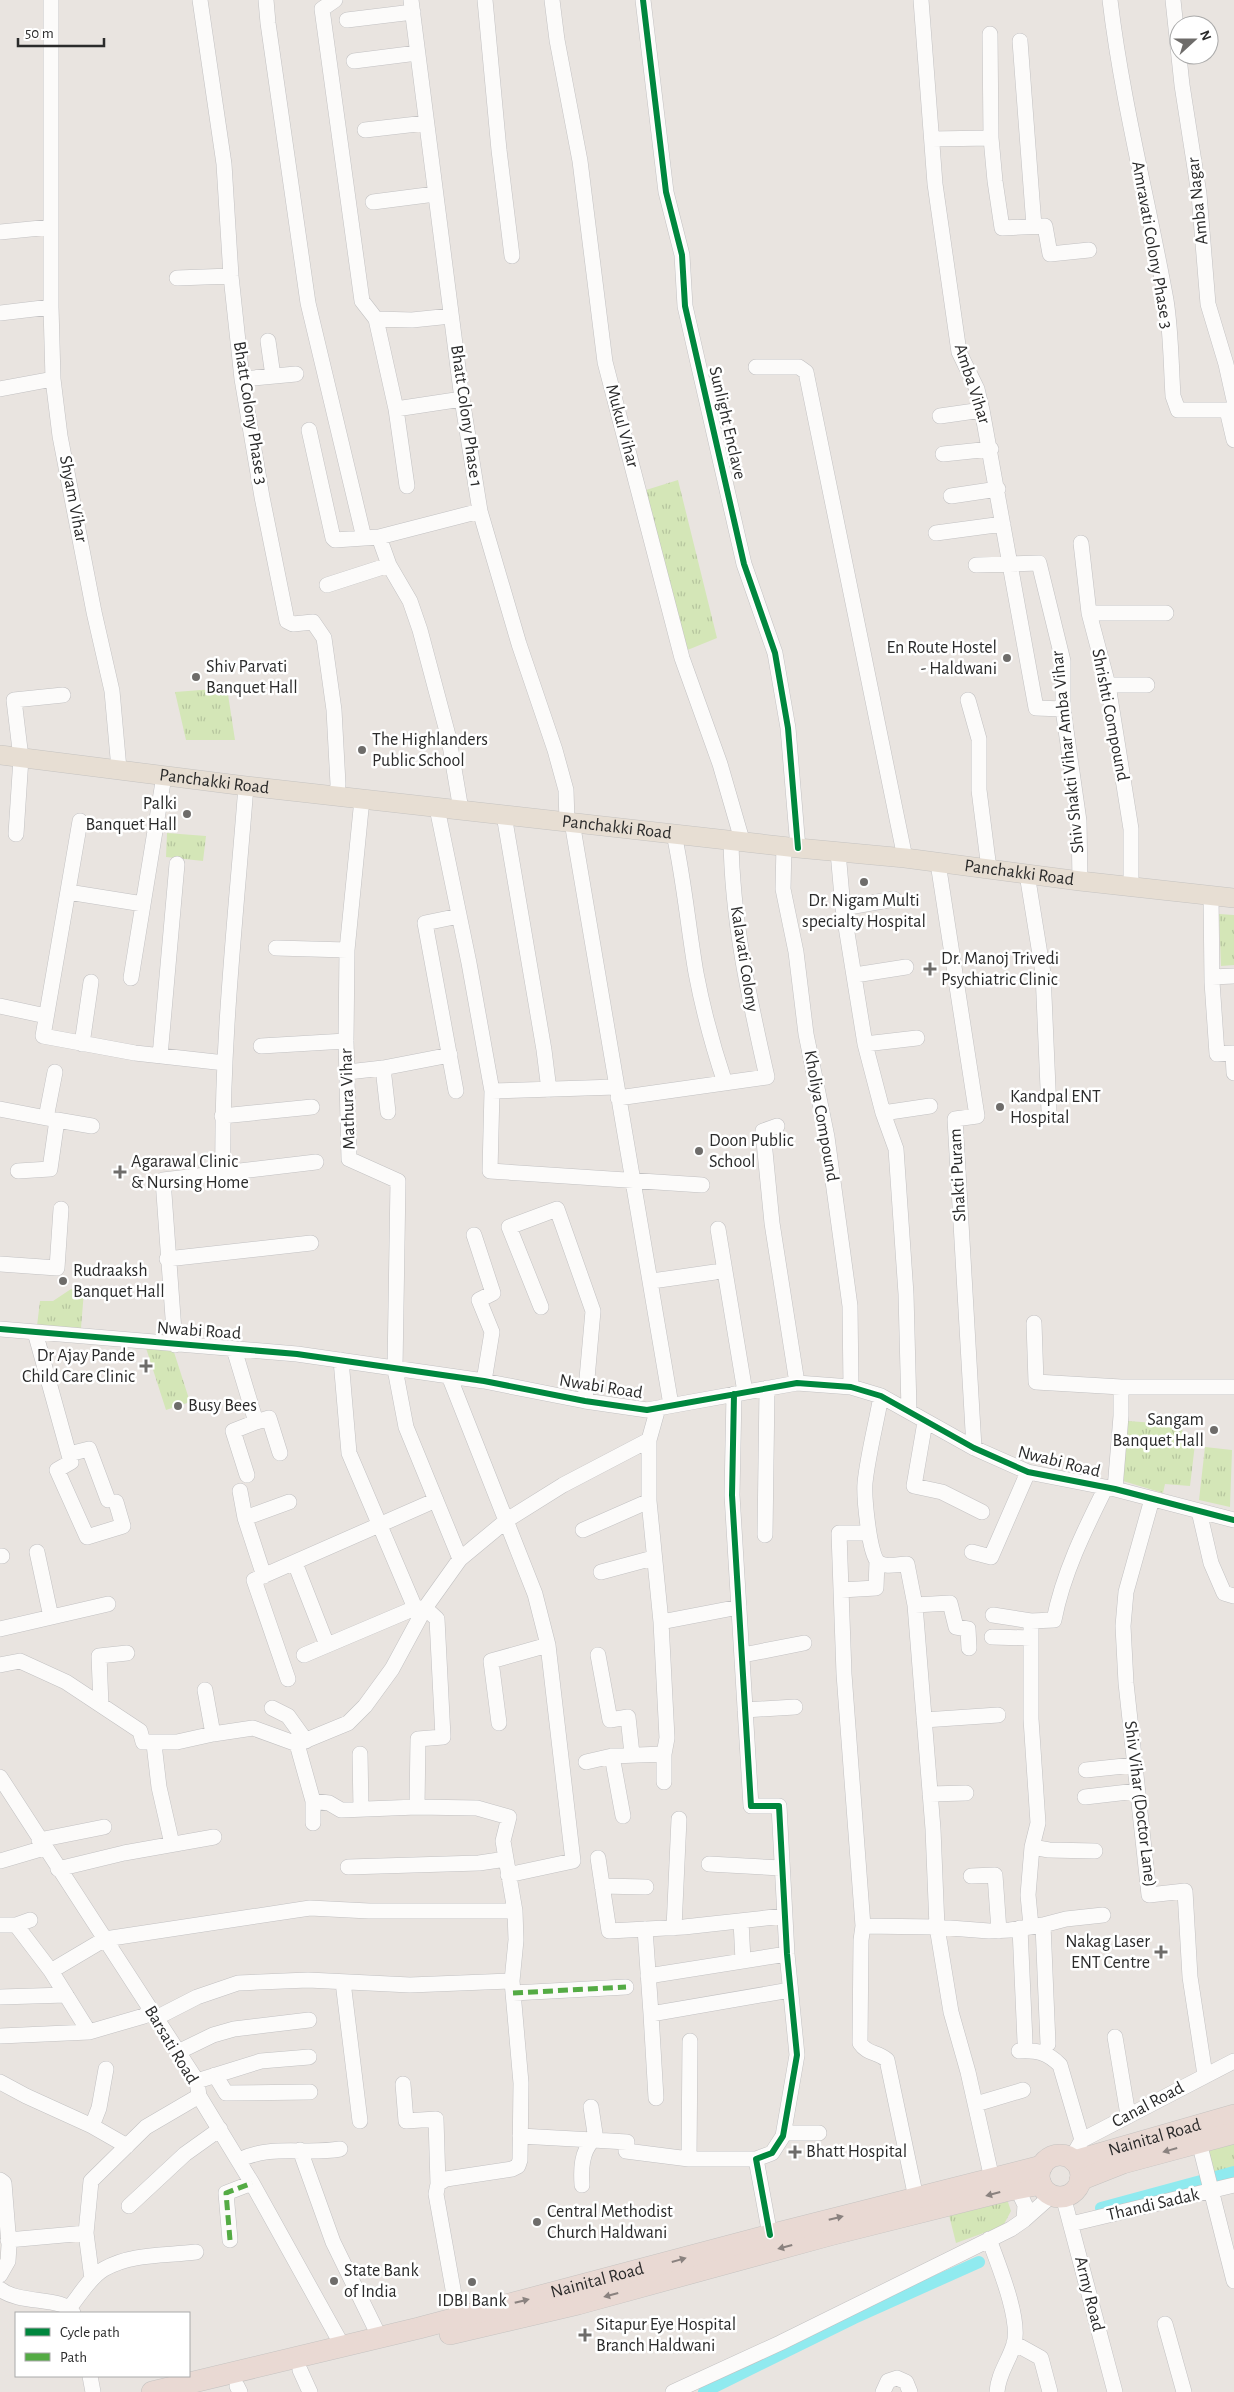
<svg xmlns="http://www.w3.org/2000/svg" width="1234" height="2392" font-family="'Alegreya Sans',sans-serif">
<defs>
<pattern id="grass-tufts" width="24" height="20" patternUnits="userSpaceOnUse" patternTransform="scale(1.25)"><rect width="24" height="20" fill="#d4e6b7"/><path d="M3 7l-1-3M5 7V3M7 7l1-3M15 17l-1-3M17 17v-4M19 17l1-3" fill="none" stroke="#b6c59e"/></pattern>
</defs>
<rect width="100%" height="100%" fill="#e9e4e0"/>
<path fill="url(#grass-tufts)" d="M678 480 717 638 685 651 646 490Z
M227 688 235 740H186L175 692Z
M167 833 206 836 203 861 166 857Z
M1219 914 1234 915V965L1221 966Z
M71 1289 84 1291 81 1328 37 1326 40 1301H53Z
M146 1348 173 1349 190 1402 166 1410Z
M1128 1421 1182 1425 1183 1442 1195 1444 1190 1486 1165 1484 1163 1493 1123 1481Z
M1205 1447 1232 1450 1230 1507 1199 1500Z
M1234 2138V2169L1211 2175 1204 2146Z
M1003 2200 1008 2202 1011 2211 1003 2226 956 2243 949 2215Z"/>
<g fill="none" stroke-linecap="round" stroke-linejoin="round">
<path stroke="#90eaef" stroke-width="12" d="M1101 2208 1234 2172
M704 2392 854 2318 979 2262"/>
<defs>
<path id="minor" d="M51 0V307L53 379 60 436 94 612 112 691 119 769
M200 0 224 164 231 276 242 379 262 497 287 621 293 624 313 622 324 638 334 710 338 784 337 796
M266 0 268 23 308 303 364 538
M335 0 322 9 362 301 376 319 396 409 407 486
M411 0 462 399 480 511 519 644 555 750 566 790 567 822
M485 0 499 150 512 256
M552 0 557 40 580 161 605 362 682 658 720 764 742 840
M643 0 666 192 682 255 685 306 744 564 775 653 788 728 798 848
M921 0 935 184 959 352 977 389 982 410 1036 708 1063 709
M1110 0C1122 101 1148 200 1166 300 1171 331 1171 364 1173 396L1178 410H1227L1234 440
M1173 0 1182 85 1199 194 1208 304 1226 364 1234 400
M347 20 413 12
M990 34 991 138 995 181 1002 228 1045 226 1050 254 1089 250
M1020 41 1034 226
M354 61 417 53
M365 130 426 123
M932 139 991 138
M373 202 435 194
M0 232 51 227
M177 278 231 276
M0 313 51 307
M376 319 412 320 451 316
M268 341 273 376
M756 367H799L806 372 905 858
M242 379 296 374
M0 389 53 379
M396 409 462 399
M940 416 982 410
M309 430 333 538 335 540 379 537 480 511
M943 454 991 449
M951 496 998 489
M936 533 1003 524
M379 537 389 565 410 601 420 630 449 739 461 810
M1081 543 1089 613 1108 685 1131 829V887
M976 565 1039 563 1063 661V709L1079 821 1080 881
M327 585 389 565
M1089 613H1166
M1108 685H1147
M968 700 979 739V790L989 869
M362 799 347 950 346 1041 349 1159 398 1181 395 1369 406 1427 460 1559
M437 808 469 963 492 1091 490 1171 702 1185
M504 815 544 1050 549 1090
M80 821 43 1036 135 1053 225 1063
M572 822 671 1405
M16 834 21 758 14 700 63 695
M674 834C684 880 688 926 696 973 703 1010 713 1047 725 1083
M784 845 783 889 796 952 806 1034 827 1137 850 1306 851 1387
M838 852 843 908 865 1044 883 1113 896 1149 906 1294 909 1410
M938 863 977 1116 955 1119 974 1448
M1027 874 1043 973 1049 1111
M68 892 143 904
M1211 896 1212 982 1217 1054 1233 1053 1234 1073
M843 908 894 899
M276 948 347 950
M855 975 906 967
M1212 977 1234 976
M131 978 164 776
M0 1006 46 1016
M82 1044 91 982
M865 1044 917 1038
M261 1046 346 1041
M160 1056 177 864
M383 1068 388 1112
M348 1072 383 1068 450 1055
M456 1091 425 923 459 916
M492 1091 616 1087
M618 1098 767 1077C749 998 732 920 731 839
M0 1109 57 1120 50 1169 18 1171
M883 1113 930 1106
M222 1116 312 1107
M46 1118 55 1072
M57 1120 92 1126
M777 1126 763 1131 772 1223 797 1383
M223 1173 316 1162
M718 1229 745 1392
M474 1235 493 1293 479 1300 492 1332 484 1381
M167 1259 311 1243
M0 1264 57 1268 61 1209
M652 1281 715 1272
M541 1307 509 1227 557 1209 593 1311 585 1401
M1034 1323 1036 1382 1121 1387V1416L1115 1489
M0 1329 297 1354 484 1381 585 1401 647 1410 797 1383 851 1387 881 1396 974 1448 1028 1472 1115 1489 1234 1520
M35 1332 71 1462 57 1470 87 1537 123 1526 116 1502
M175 1345 163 1180 223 1173C221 1044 236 915 246 786
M234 1349 256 1422 269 1418 280 1453
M341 1360 349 1453 415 1608
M449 1376 535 1594 548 1645 573 1861 508 1875
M1121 1387H1234
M734 1394 732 1495 751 1806H779L787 1954 797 2055 783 2136 772 2153 756 2159 770 2235
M881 1396C876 1425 868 1454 865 1483 864 1496 869 1554 878 1562 885 1568 898 1564 907 1564L915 1605 933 1829 937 1927 951 2012 968 2072 992 2179
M925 1422 914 1486 942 1492 982 1512
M69 1454 89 1449 108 1500
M247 1475 233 1431 256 1422
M240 1491 245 1518 264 1576
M1152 1499 1126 1592 1123 1626 1126 1683 1149 1895 1185 1891 1190 1977 1205 2075
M1199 1511 1211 1563 1224 1593 1234 1596
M245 1518 289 1502
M583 1530 649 1501
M869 1533H839L844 1674 863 1926 937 1927 989 1931 1010 1930 1043 1925 1048 2044
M765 1535 767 1388
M37 1552 51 1617
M972 1552 991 1557 1028 1472
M0 1556H2
M295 1563 327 1645
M601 1572 653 1558
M841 1590 876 1588 877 1561
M915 1605 950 1603 956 1627 968 1629 969 1648
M993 1615 1031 1621
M661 1622 739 1607
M0 1629 108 1604
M992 1637 1031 1638
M304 1655 415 1608H425L437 1619 443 1737 418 1739 417 1807
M598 1655 610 1720 628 1717 632 1754
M743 1655 804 1643
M0 1665 20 1661 66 1682 140 1731 143 1742H177L213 1734 253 1728 297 1744 348 1723 365 1706 392 1669 425 1608 460 1559 507 1520 563 1485 649 1440
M288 1679 254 1580 436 1500
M205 1690 213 1734
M101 1705 99 1656 127 1653
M272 1708 288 1716 306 1741
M745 1710 795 1707
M924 1720 998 1715
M499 1723 491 1661 548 1645
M154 1744 159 1787 172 1844
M297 1744 313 1801V1823
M360 1754 361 1809
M586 1762 612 1756
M1086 1770 1134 1765
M0 1777 197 2081 199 2096 252 2183 343 2347
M664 1782V1754
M930 1794 966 1793
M1085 1797 1137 1791
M313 1801 329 1803 341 1810 417 1807 477 1808 509 1817 503 1841 515 1911 516 1940 512 1981 521 2083 520 2160 518 2166 512 2169 446 2179 438 2184 436 2194 458 2317
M623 1816 612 1756 664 1754 667 1738 661 1622 649 1501V1440L658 1408
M39 1840 104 1827
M1032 1847 1049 1850 1095 1851
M598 1858 609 1931 684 1927 784 1916
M0 1861 44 1848
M709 1864 781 1868
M348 1867 479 1863 506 1859
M58 1869 124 1853 214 1837
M971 1876 995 1875 999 1931
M602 1886 646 1887
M741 1921 743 1961
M0 1925H16L30 1920
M16 1925 51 1971 89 2032 144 2016 151 2010
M1043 1925 1066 1919 1103 1915
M863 1926 861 1940 860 2043C868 2055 877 2051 887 2060L916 2198
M1031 1926 1028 1895 1032 1847 1038 1823 1031 1719V1621L1054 1620C1063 1574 1084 1531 1105 1489
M674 1928 679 1819
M1020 1928 1025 2042
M645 1929 651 2014 790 1990
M51 1971 105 1939 310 1908 369 1911H515
M648 1976 787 1954
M343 1982 360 2121
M513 1993 626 1987
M0 1997 66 1995
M651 2014 656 2098
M156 2018 197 1997 238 1983 308 1980 410 1985 512 1981
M0 2036 89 2032
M1115 2037 1128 2115
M1019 2051C1037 2050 1047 2052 1060 2065L1082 2140
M178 2052 213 2035 234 2029 309 2020
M215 2075 226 2093 310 2092
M197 2081 261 2061 309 2057
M0 2082 26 2096 92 2126 127 2146
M403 2084 406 2121 436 2119 438 2184
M976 2104 1023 2090
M591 2107 596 2140
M92 2126 99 2108 106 2069
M784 2133H819
M520 2136 593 2140
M1199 2142 1234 2281
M300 2150 333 2242 380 2338
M689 2159 690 2041
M1071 2159 1082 2140 1234 2061
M239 2160C271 2144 306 2155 340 2149
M0 2180 4 2183 9 2245 8 2261 0 2275
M582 2185C581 2170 581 2152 593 2140L627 2142 626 2151 689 2159H756
M1017 2188 1025 2205 1024 2220
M1063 2196 1115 2392
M129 2206 185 2154 220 2129
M1071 2224 1234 2185
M989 2239C998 2264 1021 2319 1014 2344 1009 2361 998 2374 997 2392
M8 2240 86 2233
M230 2240 226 2193 252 2183
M92 2279 86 2233 91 2181 146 2127 199 2096
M0 2289C20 2305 64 2296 73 2313
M70 2307C80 2295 90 2277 104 2269 132 2253 165 2256 196 2252
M1165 2324 1184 2392
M1014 2343 1041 2358 1050 2392
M300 2370 310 2392
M90 2376 93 2392
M237 2386 240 2392
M673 2392 780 2343 1011 2229 1024 2220 1051 2196
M883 2392 888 2381 897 2378 906 2382 910 2392"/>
<g id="major">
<path id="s1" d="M0 755 246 786 798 848 905 858 1080 881 1234 898"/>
</g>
<g id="highway">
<circle cx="1060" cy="2176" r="21"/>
<path id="s2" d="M1074 2161 1234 2115"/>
<path d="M1080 2180 1123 2163 1234 2133"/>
<path d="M450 2334 578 2304 830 2235 1005 2191 1041 2184"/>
<path id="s3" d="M152 2392 419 2328 770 2235 1042 2166"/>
</g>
</defs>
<use href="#minor" stroke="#c2c1c2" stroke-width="16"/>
<use href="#major" stroke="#c5c3c1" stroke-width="20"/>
<use href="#highway" stroke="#c5c3c1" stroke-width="22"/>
<use href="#minor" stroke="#fcfbfa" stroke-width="15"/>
<use href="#major" stroke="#e7ded3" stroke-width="19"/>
<use href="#highway" stroke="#e9d9d3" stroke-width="21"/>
<path stroke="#54ab44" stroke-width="5" stroke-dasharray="10 5" stroke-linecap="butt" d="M513 1993 626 1987
M230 2240 226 2193 252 2183"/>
<defs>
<path id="cycleway" d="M643 0 666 192 682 255 685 306 744 564 775 653 788 728 798 848
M0 1329 297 1354 484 1381 585 1401 647 1410 797 1383 851 1387 881 1396 974 1448 1028 1472 1115 1489 1234 1520
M734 1394 732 1495 751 1806H779L787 1954 797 2055 783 2136 772 2153 756 2159 770 2235"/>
</defs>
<use href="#cycleway" stroke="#fff" stroke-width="9"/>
<use href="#cycleway" stroke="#00873e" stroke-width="6"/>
</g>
<defs><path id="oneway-solid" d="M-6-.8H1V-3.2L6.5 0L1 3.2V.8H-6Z" transform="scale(1.25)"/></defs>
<g fill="#8a827f">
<use href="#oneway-solid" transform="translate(1170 2150) rotate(164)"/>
<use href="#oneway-solid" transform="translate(993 2194) rotate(165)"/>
<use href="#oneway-solid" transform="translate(836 2218) rotate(-14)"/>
<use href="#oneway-solid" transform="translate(785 2247) rotate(165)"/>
<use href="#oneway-solid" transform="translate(679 2260) rotate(-16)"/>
<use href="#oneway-solid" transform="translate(611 2295) rotate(165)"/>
<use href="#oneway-solid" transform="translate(522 2301) rotate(-14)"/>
</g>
<g fill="#6e6c6a" stroke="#fff" stroke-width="2">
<circle cx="1007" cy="658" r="5"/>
<circle cx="196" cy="677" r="5"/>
<circle cx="362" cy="750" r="5"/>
<circle cx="187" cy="814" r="5"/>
<circle cx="864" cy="882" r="5"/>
<path d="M927.5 961.5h5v5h5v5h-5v5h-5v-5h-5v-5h5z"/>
<circle cx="1000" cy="1107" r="5"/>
<circle cx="699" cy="1151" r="5"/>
<path d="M117.5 1164.5h5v5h5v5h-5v5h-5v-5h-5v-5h5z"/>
<circle cx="63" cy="1281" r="5"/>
<path d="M143.5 1358.5h5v5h5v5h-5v5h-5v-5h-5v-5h5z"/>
<circle cx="178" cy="1406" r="5"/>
<circle cx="1214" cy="1430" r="5"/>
<path d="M1158.5 1944.5h5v5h5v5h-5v5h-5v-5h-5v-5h5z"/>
<path d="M792.5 2144.5h5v5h5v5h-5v5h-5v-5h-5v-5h5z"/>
<circle cx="537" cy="2222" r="5"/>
<circle cx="334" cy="2281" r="5"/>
<circle cx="472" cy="2282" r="5"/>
<path d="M582.5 2327.5h5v5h5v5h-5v5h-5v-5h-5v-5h5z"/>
</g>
<g text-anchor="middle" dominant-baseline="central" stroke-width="5" stroke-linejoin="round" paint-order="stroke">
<g font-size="18" fill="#2b2b2b" stroke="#fff">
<text transform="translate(1198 201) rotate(-96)">Amba Nagar</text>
<text transform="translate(1152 245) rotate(80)">Amravati Colony Phase 3</text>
<text transform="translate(972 384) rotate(72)">Amba Vihar</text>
<text transform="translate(250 413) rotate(81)">Bhatt Colony Phase 3</text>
<text transform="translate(466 416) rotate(82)">Bhatt Colony Phase 1</text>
<text transform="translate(727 423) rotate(77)">Sunlight Enclave</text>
<text transform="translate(622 426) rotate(75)">Mukul Vihar</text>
<text transform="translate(73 499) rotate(79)">Shyam Vihar</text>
<text transform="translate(1110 715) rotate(79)">Shrishti Compound</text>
<text transform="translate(1068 752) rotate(-96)">Shiv Shakti Vihar Amba Vihar</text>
<text stroke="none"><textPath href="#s1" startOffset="216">Panchakki Road</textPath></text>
<text stroke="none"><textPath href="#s1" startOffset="621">Panchakki Road</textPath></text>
<text stroke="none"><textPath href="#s1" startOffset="1026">Panchakki Road</textPath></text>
<text transform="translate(744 959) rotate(81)">Kalavati Colony</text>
<text transform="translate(348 1099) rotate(-92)">Mathura Vihar</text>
<text transform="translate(821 1116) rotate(80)">Kholiya Compound</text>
<text transform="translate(958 1175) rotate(-93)">Shakti Puram</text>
<text transform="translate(199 1331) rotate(4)">Nwabi Road</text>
<text transform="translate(601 1387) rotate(9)">Nwabi Road</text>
<text transform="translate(1059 1462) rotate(14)">Nwabi Road</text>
<text transform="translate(1140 1804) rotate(83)">Shiv Vihar (Doctor Lane)</text>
<text transform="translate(171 2045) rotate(59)">Barsati Road</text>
<text transform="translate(1148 2105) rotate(-28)">Canal Road</text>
<text stroke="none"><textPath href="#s2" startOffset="84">Nainital Road</textPath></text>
<text transform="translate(1153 2205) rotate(-13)">Thandi Sadak</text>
<text stroke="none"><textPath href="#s3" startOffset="459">Nainital Road</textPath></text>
<text transform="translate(1089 2294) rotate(76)">Army Road</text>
</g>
<g font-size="18" fill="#2b2b2b" stroke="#fff" text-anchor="start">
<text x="997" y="648" text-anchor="end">En Route Hostel<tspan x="997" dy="21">- Haldwani</tspan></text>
<text x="206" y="667">Shiv Parvati<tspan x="206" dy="21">Banquet Hall</tspan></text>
<text x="372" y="740">The Highlanders<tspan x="372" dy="21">Public School</tspan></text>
<text x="177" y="804" text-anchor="end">Palki<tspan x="177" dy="21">Banquet Hall</tspan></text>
<text x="864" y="901" text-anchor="middle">Dr. Nigam Multi<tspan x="864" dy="21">specialty Hospital</tspan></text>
<text x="941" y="959">Dr. Manoj Trivedi<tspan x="941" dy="21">Psychiatric Clinic</tspan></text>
<text x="1010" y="1097">Kandpal ENT<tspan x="1010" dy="21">Hospital</tspan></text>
<text x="709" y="1141">Doon Public<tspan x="709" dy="21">School</tspan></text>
<text x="131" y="1162">Agarawal Clinic<tspan x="131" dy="21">&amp; Nursing Home</tspan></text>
<text x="73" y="1271">Rudraaksh<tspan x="73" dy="21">Banquet Hall</tspan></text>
<text x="135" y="1356" text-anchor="end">Dr Ajay Pande<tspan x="135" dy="21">Child Care Clinic</tspan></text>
<text x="188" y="1406">Busy Bees</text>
<text x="1204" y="1420" text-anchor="end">Sangam<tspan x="1204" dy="21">Banquet Hall</tspan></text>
<text x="1150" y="1942" text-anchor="end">Nakag Laser<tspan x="1150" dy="21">ENT Centre</tspan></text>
<text x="806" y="2152">Bhatt Hospital</text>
<text x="547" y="2212">Central Methodist<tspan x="547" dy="21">Church Haldwani</tspan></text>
<text x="344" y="2271">State Bank<tspan x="344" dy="21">of India</tspan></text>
<text x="472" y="2301" text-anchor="middle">IDBI Bank</text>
<text x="596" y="2325">Sitapur Eye Hospital<tspan x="596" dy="21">Branch Haldwani</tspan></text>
</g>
</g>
<rect x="15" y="2312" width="175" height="65" fill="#ffffff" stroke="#aaaaaa"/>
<rect x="25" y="2328" width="25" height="8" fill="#00873e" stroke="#aaaaaa"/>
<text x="60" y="2337" font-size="15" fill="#2b2b2b">Cycle path</text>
<rect x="25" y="2353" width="25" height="8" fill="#54ab44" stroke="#aaaaaa"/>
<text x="60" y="2362" font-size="15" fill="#2b2b2b">Path</text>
<g transform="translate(1194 40) rotate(69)"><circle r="24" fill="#ffffff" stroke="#aaaaaa"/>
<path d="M0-4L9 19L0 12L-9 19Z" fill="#6e6c6a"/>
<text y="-8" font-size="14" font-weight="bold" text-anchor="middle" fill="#2b2b2b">N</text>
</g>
<path d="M18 38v8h86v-8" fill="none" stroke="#2b2b2b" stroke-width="2.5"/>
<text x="25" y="38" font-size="15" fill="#2b2b2b" stroke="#ffffff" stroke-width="4" paint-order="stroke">50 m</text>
</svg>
